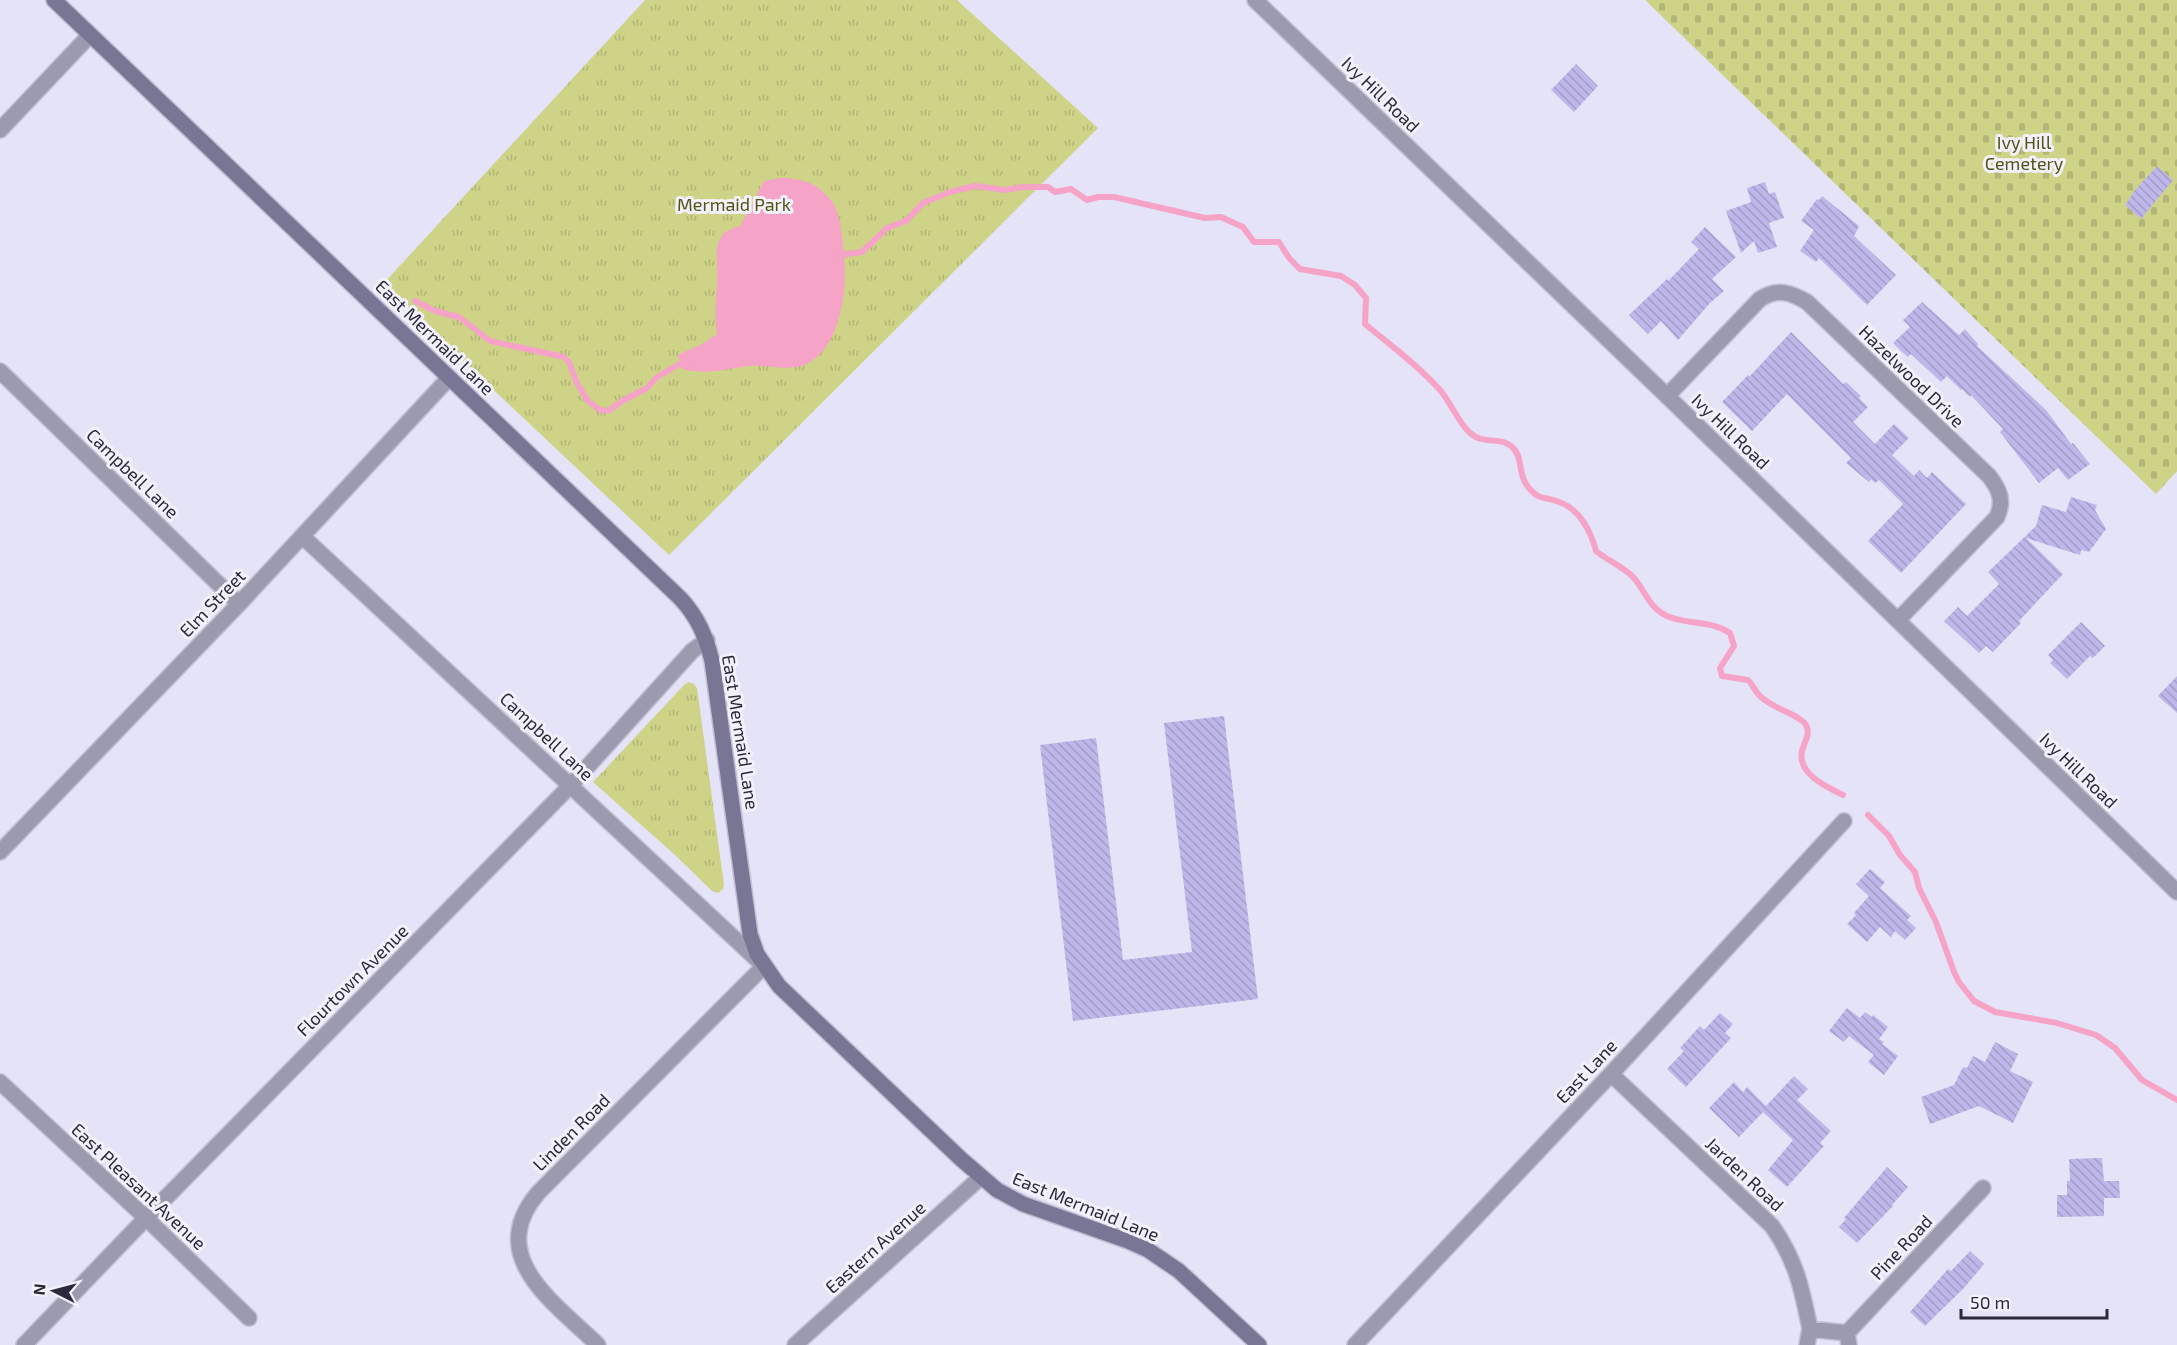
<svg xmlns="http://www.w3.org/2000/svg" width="2177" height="1345" font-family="'Exo 2',sans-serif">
<defs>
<pattern id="grass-tufts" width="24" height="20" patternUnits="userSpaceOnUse" patternTransform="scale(1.5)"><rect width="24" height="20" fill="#cfd388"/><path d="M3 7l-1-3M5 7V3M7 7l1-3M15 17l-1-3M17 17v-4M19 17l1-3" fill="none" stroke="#b2b576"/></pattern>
<pattern id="cemetery-stones" width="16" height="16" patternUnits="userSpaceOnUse" patternTransform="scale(1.5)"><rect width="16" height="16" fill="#cfd388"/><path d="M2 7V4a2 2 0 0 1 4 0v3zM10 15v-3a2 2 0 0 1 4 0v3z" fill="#b2b576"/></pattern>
<pattern id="building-back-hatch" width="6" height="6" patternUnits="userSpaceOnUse" patternTransform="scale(1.5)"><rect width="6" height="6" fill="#beb7e9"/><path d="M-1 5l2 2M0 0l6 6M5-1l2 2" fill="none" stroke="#a49dc9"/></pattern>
</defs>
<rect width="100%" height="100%" fill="#e5e3f7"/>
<path fill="url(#grass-tufts)" d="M645 0H957L1098 128 669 555 382 285Z
M689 682 694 684 697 688 724 885 723 889 718 893 712 891 675 855 593 782 685 684Z"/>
<path fill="url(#cemetery-stones)" d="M1645 0H2177V471L2156 494Z"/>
<path fill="#f6a3c8" d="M780 178C804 178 821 184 834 205 839 213 841 227 842 236 848 275 847 339 809 363 791 373 769 364 750 366 723 369 709 375 682 369L678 355 702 344 717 334C714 316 716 301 717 283 719 259 708 233 740 226L764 181Z"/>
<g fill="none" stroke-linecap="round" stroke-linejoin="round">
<path stroke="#f6a3c8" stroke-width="6" d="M838 255 862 252 887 228 906 221 923 203 950 192 975 186 1006 190 1022 187H1048L1055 192 1071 189 1087 200 1098 197H1114L1205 218 1221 217 1243 227 1254 242H1279L1289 258 1300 269 1341 276 1355 285 1366 298 1365 324C1390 345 1418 365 1440 390 1451 403 1457 420 1469 432 1484 446 1499 436 1511 446 1524 456 1517 474 1528 487 1541 502 1543 495 1559 502 1580 509 1591 532 1596 551 1608 561 1623 566 1634 578 1646 592 1649 608 1667 616 1688 625 1711 620 1730 633L1734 646 1720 668 1722 676 1748 680C1753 685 1755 691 1759 695 1768 705 1784 710 1795 716 1799 719 1804 721 1806 725 1811 735 1804 742 1802 751 1797 774 1827 787 1843 795
M415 301 435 311 459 317 490 341 564 357 569 362 576 381 587 400 597 408 603 411 610 410 622 401 647 388 657 377 685 361
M1868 815 1889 836 1900 855 1915 872 1919 888 1936 922 1954 972 1959 982 1974 1001 1995 1012 2057 1023 2096 1035 2115 1048 2142 1080 2177 1100"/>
</g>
<path fill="url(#building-back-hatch)" d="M1576 64 1598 86 1574 112 1551 90Z
M2157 166 2173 180 2141 219 2125 205 2135 190Z
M1765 182 1769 194 1775 192 1784 218 1769 223 1777 247 1758 253 1754 241 1741 253 1726 211 1751 202 1747 188Z
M1822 196 1859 226 1854 236 1896 275 1867 305 1819 258 1816 262 1800 251 1814 230 1801 221 1817 199 1819 200Z
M1705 227 1736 257 1712 279 1724 291 1710 303 1678 340 1661 321 1648 334 1629 315 1667 279 1668 281 1699 249 1691 242Z
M1922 302 1959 335 1965 329 1978 344 1977 346 2046 410 2071 444 2073 443 2090 464 2068 480 2058 468 2039 483 2000 432 2003 429 1971 395 1970 397 1962 389 1961 390 1947 376 1941 382 1911 354 1908 357 1901 351 1893 343 1910 327 1903 320Z
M1791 332 1843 384 1846 382 1861 396 1859 398 1868 407 1853 422 1875 444 1894 424 1909 438 1892 455 1914 476 1919 470 1927 478 1932 472 1966 504 1901 573 1868 541 1903 504 1879 480 1875 483 1871 479 1869 482 1846 463 1851 458 1787 394 1752 431 1722 402 1748 375 1750 376Z
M2071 497 2097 505 2095 510 2106 529 2089 552 2081 550 2080 555 2026 538 2063 574 2019 621 2021 623 1993 652 1986 646 1979 653 1944 621 1958 607 1967 616 1999 584 1988 572 2036 526 2042 505 2066 512Z
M2081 622 2105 646 2093 658 2090 656 2067 679 2050 663 2053 660 2048 655Z
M2177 676V713L2158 696Z
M1224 716 1258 999 1073 1021 1040 745 1096 738 1123 960 1192 952 1164 723Z
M1870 869 1885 882 1880 888 1911 916 1907 920 1916 928 1905 940 1895 931 1891 937 1880 927 1867 942 1847 924 1856 915 1854 913 1869 896 1856 884Z
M1847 1008 1860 1018 1865 1012 1872 1017 1873 1015 1888 1027 1879 1039 1884 1042 1882 1044 1898 1056 1884 1075 1868 1062 1874 1055 1849 1036 1844 1042 1829 1031Z
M1720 1013 1733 1024 1725 1033 1731 1038 1686 1087 1667 1069 1684 1051 1680 1048 1700 1026 1704 1030Z
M1995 1042 2018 1054 2010 1071 2033 1082 2013 1123 1979 1106 1930 1124 1921 1097 1954 1085 1963 1067 1967 1068 1973 1056 1985 1062Z
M1794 1076 1808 1089 1797 1100 1831 1131 1820 1143 1824 1146 1787 1187 1768 1170 1793 1140 1763 1112 1739 1137 1709 1108 1734 1082 1743 1092 1747 1087 1766 1106Z
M2102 1158 2104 1181H2119L2120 1198H2104V1216L2057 1217V1195H2067V1181H2070L2069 1159Z
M1887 1167 1908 1187 1892 1205 1893 1206 1857 1243 1839 1227 1846 1219 1844 1218Z
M1970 1251 1984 1264 1964 1288 1925 1326 1910 1312 1948 1269 1951 1271Z"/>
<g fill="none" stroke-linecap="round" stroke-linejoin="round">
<defs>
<path id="minor" d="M0 130 90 35
M0 371 239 604
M1667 396 1760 299C1777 288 1790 292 1807 302L1989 476C2000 490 2004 501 1997 517L1898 620
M302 536 764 966 538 1193C484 1257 555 1303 598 1345
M0 852 239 604 449 378
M1611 1074 1772 1226C1796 1260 1802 1289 1810 1329
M0 1082 146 1218 249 1318
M1847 1333 1983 1188
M24 1345 146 1218 571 785 692 651 707 640
M795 1345 981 1177
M1355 1345 1611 1074 1844 821
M1807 1345 1810 1329 1847 1333 1849 1345"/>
<path id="tertiary" d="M1255 0 1667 396 2177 892"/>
<path id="secondary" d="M54 0 680 598C698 617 706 637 712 661L750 934 757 954 779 986 961 1159 997 1190 1023 1204 1128 1241 1148 1250 1179 1271 1259 1345"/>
</defs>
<use href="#minor" stroke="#c0bed2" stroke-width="18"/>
<use href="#tertiary" stroke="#c0bed2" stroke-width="18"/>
<use href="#secondary" stroke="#c0bed2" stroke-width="18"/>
<use href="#minor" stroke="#9c9aaf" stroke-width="15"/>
<use href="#tertiary" stroke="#9c9aaf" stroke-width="15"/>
<use href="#secondary" stroke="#797594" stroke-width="15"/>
</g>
<g text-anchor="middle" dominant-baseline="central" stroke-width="6" stroke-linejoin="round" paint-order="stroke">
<g font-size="18" fill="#2d293d" stroke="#f2f1fc">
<text transform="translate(1381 94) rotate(44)">Ivy Hill Road</text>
<text transform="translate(435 337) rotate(44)">East Mermaid Lane</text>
<text transform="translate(1912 376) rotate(44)">Hazelwood Drive</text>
<text transform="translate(1731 431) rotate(44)">Ivy Hill Road</text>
<text transform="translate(133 473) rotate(44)">Campbell Lane</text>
<text transform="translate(212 603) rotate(-46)">Elm Street</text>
<text transform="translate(741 732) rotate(81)">East Mermaid Lane</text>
<text transform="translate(547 736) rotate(43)">Campbell Lane</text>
<text transform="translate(2079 770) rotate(44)">Ivy Hill Road</text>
<text transform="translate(352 980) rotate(-45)">Flourtown Avenue</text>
<text transform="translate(1586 1071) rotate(-47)">East Lane</text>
<text transform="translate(571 1132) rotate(-45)">Linden Road</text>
<text transform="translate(1745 1174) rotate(43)">Jarden Road</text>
<text transform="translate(139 1186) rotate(43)">East Pleasant Avenue</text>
<text transform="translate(1086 1206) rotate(22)">East Mermaid Lane</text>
<text transform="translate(875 1247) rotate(-42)">Eastern Avenue</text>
<text transform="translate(1901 1247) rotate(-47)">Pine Road</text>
</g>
<g font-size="18" fill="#525414" stroke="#f2f1fc">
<text x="2024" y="142">Ivy Hill<tspan x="2024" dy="21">Cemetery</tspan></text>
<text x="734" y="204">Mermaid Park</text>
</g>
</g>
<g transform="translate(54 1291) rotate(276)" stroke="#f2f1fc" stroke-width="4.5" paint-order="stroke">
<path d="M0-4.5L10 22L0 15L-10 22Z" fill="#2d293d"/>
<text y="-9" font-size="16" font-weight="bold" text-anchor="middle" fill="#2d293d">N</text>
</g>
<path d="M1961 1309v9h146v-9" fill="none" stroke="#2d293d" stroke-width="3"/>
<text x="1970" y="1309" font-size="18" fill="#2d293d" stroke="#f2f1fc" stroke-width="4.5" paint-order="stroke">50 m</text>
</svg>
